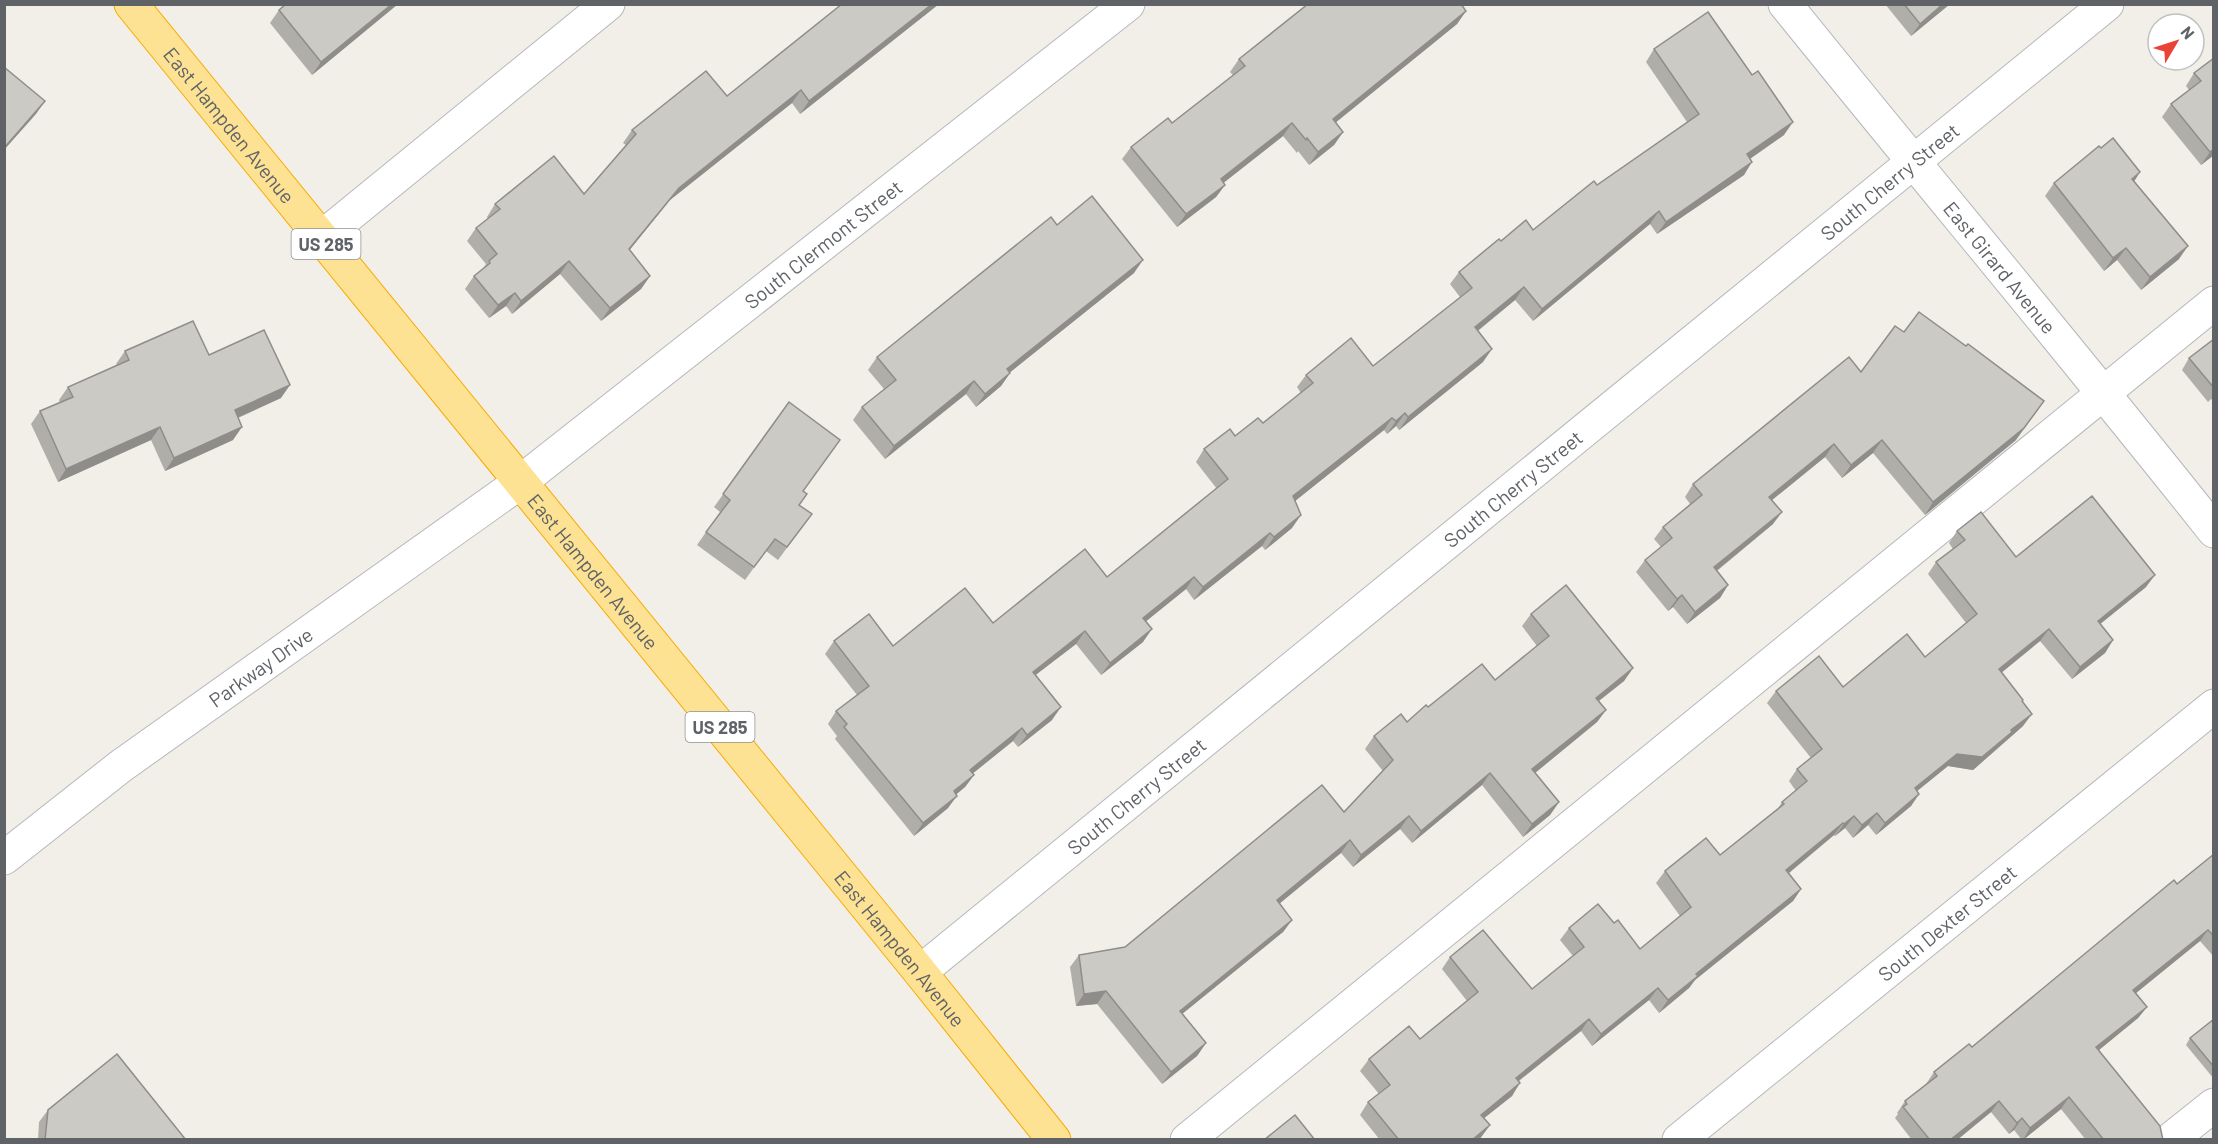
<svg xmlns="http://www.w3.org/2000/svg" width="2218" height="1144" viewBox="0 0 2218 1144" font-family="Barlow,sans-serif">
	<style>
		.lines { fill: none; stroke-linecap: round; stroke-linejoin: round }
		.minor-casing { stroke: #b5b8bc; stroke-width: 35 }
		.highway-casing { stroke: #f9ab00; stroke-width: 35 }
		.minor { stroke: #fff; stroke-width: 33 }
		.highway { stroke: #fde293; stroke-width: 33 }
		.wall { fill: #afaea9 }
		.shaded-wall { fill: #8f8d8a }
		.building { fill: #cccac5; stroke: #8f8d8a; stroke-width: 1.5 }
		.labels { text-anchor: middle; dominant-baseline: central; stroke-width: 4.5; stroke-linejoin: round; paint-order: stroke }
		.shield { fill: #fff; stroke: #8f9295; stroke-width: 1.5 }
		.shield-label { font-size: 18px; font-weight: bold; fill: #5f6368 }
		.street-label { font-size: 20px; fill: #5f6368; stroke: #fff }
	</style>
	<rect width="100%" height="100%" fill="#f1efe8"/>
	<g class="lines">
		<defs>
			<g id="minor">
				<path id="s1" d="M1785,4C1927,180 2073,353 2214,531"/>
				<path d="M321,238L608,4"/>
				<path id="s2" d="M4,858L121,766L519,483L1128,4"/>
				<path id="s3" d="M920,972L2107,4"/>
				<path d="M1187,1140L2214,303"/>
				<path id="s4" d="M1679,1140L2214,706"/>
				<path d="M2170,1140L2214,1105"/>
			</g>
			<g id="highway">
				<path id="s5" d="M131,4L920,972L1054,1140"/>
			</g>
		</defs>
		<!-- minor casing -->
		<use href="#minor" class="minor-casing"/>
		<!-- highway casing -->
		<use href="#highway" class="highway-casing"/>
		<!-- minor -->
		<use href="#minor" class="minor"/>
		<!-- highway -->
		<use href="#highway" class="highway"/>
	</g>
	<!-- wall -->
	<g class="wall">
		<path d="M286,4H398L312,75L270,23L279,10Z"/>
		<path d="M939,4L800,114L792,103L670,200L629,250L650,276L641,289L601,321L560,274L512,314L506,306L489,318L465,289L474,276L483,269L486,264L467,241L476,228L488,219L487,217L495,204L584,194L626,145L623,143L632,130L727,96Z"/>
		<path d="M1885,4H1950L1911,36Z"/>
		<path d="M1466,11L1457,24L1336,122L1343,132L1334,145L1309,165L1298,151L1297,153L1283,136L1223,183L1225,185L1216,197L1177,227L1122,159L1131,147L1172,123L1233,75L1230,72L1239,59Z"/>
		<path d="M1654,49L1784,135L1750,159L1744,175L1657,234L1650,224L1533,321L1515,300L1478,331L1483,362L1399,430L1396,426L1387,434L1384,430L1295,501L1292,528L1265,550L1262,546L1194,600L1186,589L1146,621L1143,642L1101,675L1076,644L1035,675L1052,720L1018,747L1013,741L973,773L974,775L965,787L956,794L948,808L914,836L835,739L837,736L828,724L836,711L857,695L825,654L834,641L893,646L993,623L1107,577L1217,489L1196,462L1204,449L1263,423L1301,393L1297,387L1306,375L1373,366L1460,297L1450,284L1459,272L1501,241L1533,230L1687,122L1646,62Z"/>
		<path d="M2214,58V155L2201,165L2162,117L2171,104L2189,90L2186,86L2194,73Z"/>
		<path d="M2134,182L2179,259L2141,290L2117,260L2104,271L2045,196L2054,183Z"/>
		<path d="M1057,225L1134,273L1010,372V373L1001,386L976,407L966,394L885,459L853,420L862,407L884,389L868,370L877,357Z"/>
		<path d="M2214,339V402L2211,399L2208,402L2182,370L2189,358Z"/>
		<path d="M125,351L209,355L281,398L238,418L233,440L165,471L151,440L58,482L31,424L40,411L60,403L59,400L68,387L117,365L116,364Z"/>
		<path d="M1861,372L2016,440L1925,515L1873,453L1842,478L1825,457L1772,500L1773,524L1717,571L1728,585L1720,598L1687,624L1673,607L1668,611L1636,572L1645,560L1661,547L1654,539L1663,527L1690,504L1685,497L1693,484Z"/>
		<path d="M789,402L803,491L799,505L812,514L778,560L766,551L745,580L697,545L720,512L714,507Z"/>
		<path d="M1957,531L2016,557L2146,587L2100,624L2113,640L2105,653L2072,679L2040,641L2001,673L2023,700L2022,702L2023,726L1973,770L1948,766L1917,791L1919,794L1911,806L1876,835L1868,825L1853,838L1845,828L1835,836L1834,835L1789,873L1801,889L1793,901L1695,980L1689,988L1659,1013L1649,1000L1592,1046L1581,1031L1519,1081L1512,1096L1484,1118L1490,1125L1479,1140H1380L1360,1115L1368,1102L1379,1094L1360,1071L1369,1059L1420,1039L1467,1001L1442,969L1450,957L1532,989L1573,956L1560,940L1569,928L1614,923L1640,949L1680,916L1656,883L1665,871L1720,855L1777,810L1782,802L1796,791L1789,781L1797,769L1811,758L1767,703L1776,691L1843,687L1925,657L1966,623L1928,574L1936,562L1953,549L1949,543Z"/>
		<path d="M1531,614L1633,668L1624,681L1599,701L1606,710L1597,722L1535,773L1559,802L1550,815L1523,837L1482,785L1412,843L1400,829L1353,867L1341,853L1279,904L1292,920L1283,932L1182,1014L1206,1043L1197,1056L1162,1084L1097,1004L1076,1006L1070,967L1079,955L1125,947L1344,812L1383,771L1365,749L1374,736L1407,722L1428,707L1495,680L1537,646L1522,626Z"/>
		<path d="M2214,854V957L2200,941L2136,993L2147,1007L2138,1018L2099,1050L2163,1140H2086L2061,1109L2023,1140H2022L2014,1130L2009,1134L1991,1112L1957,1140H1912L1895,1118L1898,1114L1897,1113L1905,1101L1926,1084L1934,1072L1972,1047Z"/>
		<path d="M2214,1019V1079L2186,1045L2190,1038Z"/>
		<path d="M48,1110L186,1140H38L39,1122Z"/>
	</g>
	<!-- shaded-wall -->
	<g class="shaded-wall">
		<path d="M392,4H398L312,75L321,62Z"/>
		<path d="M932,4H939L800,114L809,101Z"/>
		<path d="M1943,4H1950L1911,36L1920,24Z"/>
		<path d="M1466,11L1457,24L1324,132L1333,119Z"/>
		<path d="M801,90L792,103L670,200L620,262L629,249L679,188Z"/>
		<path d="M45,101L36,114L4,150V148Z"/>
		<path d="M1793,122L1784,135L1738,167L1747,154Z"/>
		<path d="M1292,123L1283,136L1212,192L1221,179Z"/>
		<path d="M1343,132L1334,145L1309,165L1318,152Z"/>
		<path d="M2214,149V155L2201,165L2210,152Z"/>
		<path d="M1752,162L1744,175L1657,234L1666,222Z"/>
		<path d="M2140,172L2132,185V179Z"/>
		<path d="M1225,185L1216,197L1177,227L1186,214Z"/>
		<path d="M1659,211L1650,224L1533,321L1542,309Z"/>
		<path d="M2188,246L2179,259L2141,290L2150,277Z"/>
		<path d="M2126,248L2117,260L2104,271L2113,258Z"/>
		<path d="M1143,260L1134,273L998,382L1007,369Z"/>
		<path d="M569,261L560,274L512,314L521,301Z"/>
		<path d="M650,276L641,289L601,321L610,308Z"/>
		<path d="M1524,287L1515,300L1466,340L1475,327Z"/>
		<path d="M515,293L506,306L489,318L498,305Z"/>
		<path d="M1492,349L1483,362L1399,430L1408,417Z"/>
		<path d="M1010,373L1001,386L976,407L985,394Z"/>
		<path d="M974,381L966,394L885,459L894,446Z"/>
		<path d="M290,385L281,398L226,423L235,410Z"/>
		<path d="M2044,401L2016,440L1925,515L1933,502Z"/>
		<path d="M1405,413L1396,426L1387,434L1396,421Z"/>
		<path d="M1392,418L1384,430L1285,509L1293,496Z"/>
		<path d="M160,427L151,440L58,482L66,469Z"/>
		<path d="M242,427L233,440L165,471L174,458Z"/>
		<path d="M1882,440L1873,453L1842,478L1851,465Z"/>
		<path d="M1834,444L1825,457L1761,509L1769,497Z"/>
		<path d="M1782,512L1773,524L1705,580L1714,567Z"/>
		<path d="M1301,515L1292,528L1265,550L1274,537Z"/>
		<path d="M1270,533L1262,546L1194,600L1203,587Z"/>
		<path d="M2155,575L2146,587L2089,633L2098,621Z"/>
		<path d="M1194,577L1186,589L1134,631L1143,618Z"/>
		<path d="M1728,585L1720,598L1687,624L1695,612Z"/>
		<path d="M1682,595L1673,607L1668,611L1677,599Z"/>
		<path d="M1152,629L1143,642L1101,675L1110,663Z"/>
		<path d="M2049,629L2040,641L1990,682L1999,669Z"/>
		<path d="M1085,631L1076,644L1024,684L1033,672Z"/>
		<path d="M2113,640L2105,653L2072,679L2080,667Z"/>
		<path d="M1633,668L1624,681L1587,710L1596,698Z"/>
		<path d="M1061,707L1052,720L1018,747L1027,735Z"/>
		<path d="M1606,710L1597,722L1524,782L1532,769Z"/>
		<path d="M2032,714L2023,726L1973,770L1948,766L1906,800L1915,788L1957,754L2011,730Z"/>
		<path d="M1022,728L1013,741L961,783L970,770Z"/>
		<path d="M1490,773L1482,785L1412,843L1421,831Z"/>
		<path d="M974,775L965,787L945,804L954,791Z"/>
		<path d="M1919,794L1911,806L1876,835L1885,823Z"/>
		<path d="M957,796L948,808L914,836L923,823Z"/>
		<path d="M1559,802L1550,815L1523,837L1532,824Z"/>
		<path d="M1877,813L1868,825L1853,838L1862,825Z"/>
		<path d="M1409,816L1400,829L1353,867L1361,855Z"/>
		<path d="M1854,816L1845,828L1835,836L1844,824Z"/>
		<path d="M1843,823L1834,835L1778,882L1786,870Z"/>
		<path d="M1350,840L1341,853L1268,913L1277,900Z"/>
		<path d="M1801,889L1793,901L1695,980L1689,988L1659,1013L1668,1000L1696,974Z"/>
		<path d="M1292,920L1283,932L1171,1023L1180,1011Z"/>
		<path d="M2208,930L2200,941L2125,1002L2133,990Z"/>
		<path d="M1658,988L1649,1000L1592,1046L1601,1034Z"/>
		<path d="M1106,991L1097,1004L1076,1006L1084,994Z"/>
		<path d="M2147,1007L2138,1018L2088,1059L2096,1047Z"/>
		<path d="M1589,1019L1581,1031L1507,1090L1516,1078Z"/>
		<path d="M1206,1043L1197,1056L1162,1084L1171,1072Z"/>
		<path d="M1520,1083L1512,1096L1473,1127L1481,1115Z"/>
		<path d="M2069,1097L2061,1109L2023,1140L2030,1128Z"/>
		<path d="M1999,1101L1991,1112L1957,1140H1950Z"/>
		<path d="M2022,1118L2014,1130L2009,1134L2017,1123Z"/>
		<path d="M1490,1125L1479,1140H1472Z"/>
	</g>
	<!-- building -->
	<g class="building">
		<path d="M286,4H392L321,62L279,10Z"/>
		<path d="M842,4H932L809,101L801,90L679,188L629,249L650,276L610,308L569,261L521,301L515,293L498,305L474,276L490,263L489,261L497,254L476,228L500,209L495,204L554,156L584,194L636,134L632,130L706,71L727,96Z"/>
		<path d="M1308,4H1461L1466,11L1333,119L1343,132L1318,152L1307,138L1306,140L1292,123L1221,179L1225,185L1186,214L1131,147L1168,118L1172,123L1245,66L1239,59Z"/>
		<path d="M1904,4H1943L1920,24Z"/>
		<path d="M1708,12L1752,75L1758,71L1793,122L1747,154L1752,162L1666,222L1659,211L1542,309L1524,287L1475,327L1492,349L1408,417L1405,413L1396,421L1392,418L1293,496L1301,515L1274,537L1270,533L1203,587L1194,577L1143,618L1152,629L1110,663L1085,631L1033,672L1061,707L1027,735L1022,728L970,770L974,775L954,791L957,796L923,823L844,727L847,724L836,711L869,686L834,641L869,614L893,646L965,588L993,623L1085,549L1107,577L1228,479L1204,449L1230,429L1235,436L1258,418L1263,423L1313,383L1306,375L1351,338L1373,366L1472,288L1459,272L1499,239L1501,241L1526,220L1533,230L1594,181L1597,185L1699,114L1654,49Z"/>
		<path d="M2214,58V149L2210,152L2171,104L2201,81L2194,73Z"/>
		<path d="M4,67L45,101L4,148Z"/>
		<path d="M2113,138L2140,172L2132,179L2188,246L2150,277L2126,248L2113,258L2054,183L2099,146L2101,148Z"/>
		<path d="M1092,196L1143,260L1007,369L1010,373L985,394L974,381L894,446L862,407L896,380L877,357L1051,217L1057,225Z"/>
		<path d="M1919,312L1966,346L1968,344L2044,401L2024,428L1933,502L1882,440L1851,465L1834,444L1769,497L1782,512L1714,567L1728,585L1695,612L1682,595L1677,599L1645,560L1672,538L1663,527L1702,495L1693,484L1849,357L1861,372L1895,326L1904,332Z"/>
		<path d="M193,321L209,355L264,330L290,385L235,410L242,427L174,458L160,427L66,469L40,411L73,397L68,387L129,360L125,351Z"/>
		<path d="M2214,339V388L2189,358Z"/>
		<path d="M789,402L840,440L803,491L807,494L799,505L812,514L787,547L775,539L754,567L706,532L730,500L723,494Z"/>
		<path d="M2092,496L2155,575L2098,621L2113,640L2080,667L2049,629L1999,669L2023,700L2022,701L2032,714L2011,730L2012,732L1982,757L1957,754L1915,788L1919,794L1885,823L1877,813L1862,825L1854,816L1844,824L1843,823L1786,870L1801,889L1696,974L1698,976L1668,1000L1658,988L1601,1034L1589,1019L1516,1078L1520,1083L1481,1115L1490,1125L1472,1140H1399L1368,1102L1390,1085L1369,1059L1409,1026L1420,1039L1478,992L1450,957L1483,930L1532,989L1584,947L1569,928L1598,904L1614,923L1618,920L1640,949L1691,907L1665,871L1706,838L1720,855L1784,804L1782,802L1807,781L1797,769L1822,749L1776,691L1819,656L1843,687L1907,634L1925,657L1977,614L1936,562L1965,540L1957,531L1981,512L2016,557Z"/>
		<path d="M1566,585L1633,668L1596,698L1606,710L1532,769L1559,802L1532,824L1490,773L1421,831L1409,816L1361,855L1350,840L1277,900L1292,920L1180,1011L1206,1043L1171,1072L1106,991L1084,994L1079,955L1125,947L1322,785L1344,812L1393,760L1374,736L1401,714L1407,722L1426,705L1428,707L1482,664L1495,680L1549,636L1531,614Z"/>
		<path d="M2214,854V936L2208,930L2133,990L2147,1007L2096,1047L2160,1126L2163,1140H2104L2069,1097L2030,1128L2022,1118L2017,1123L1999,1101L1950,1140H1930L1903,1107L1907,1104L1905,1101L1937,1076L1934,1072L1969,1044L1972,1047L2174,880L2177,884Z"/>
		<path d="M2214,1019V1067L2190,1038Z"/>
		<path d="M117,1054L186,1140H45L48,1110Z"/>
		<path d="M1295,1115L1315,1140H1264Z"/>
	</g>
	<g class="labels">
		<!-- shield labels -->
		<g class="shield">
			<rect x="291.5" y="229" width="69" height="30" rx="4.5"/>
			<rect x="685.5" y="712" width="69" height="30" rx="4.5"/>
		</g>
		<g class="shield-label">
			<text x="326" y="244">US 285</text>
			<text x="720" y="727">US 285</text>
		</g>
		<!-- street labels -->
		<g class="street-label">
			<text stroke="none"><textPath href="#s5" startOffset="156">East Hampden Avenue</textPath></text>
			<text stroke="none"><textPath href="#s3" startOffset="1251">South Cherry Street</textPath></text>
			<text stroke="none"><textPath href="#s2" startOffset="1024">South Clermont Street</textPath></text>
			<text stroke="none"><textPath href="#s1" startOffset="340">East Girard Avenue</textPath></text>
			<text stroke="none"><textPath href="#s3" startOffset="765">South Cherry Street</textPath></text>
			<text stroke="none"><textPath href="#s5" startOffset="732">East Hampden Avenue</textPath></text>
			<text stroke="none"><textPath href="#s2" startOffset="320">Parkway Drive</textPath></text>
			<text stroke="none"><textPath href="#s3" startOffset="279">South Cherry Street</textPath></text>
			<text stroke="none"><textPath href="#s4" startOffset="345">South Dexter Street</textPath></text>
			<text stroke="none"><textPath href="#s5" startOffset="1218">East Hampden Avenue</textPath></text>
		</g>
	</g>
	<!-- border -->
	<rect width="2218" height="1144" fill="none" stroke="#5f6368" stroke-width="12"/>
	<!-- north arrow -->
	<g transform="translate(2176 42) rotate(51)"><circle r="28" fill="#ffffff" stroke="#bfc1c3" stroke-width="1.5"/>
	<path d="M0-4.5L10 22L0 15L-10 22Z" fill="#ea4335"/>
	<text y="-9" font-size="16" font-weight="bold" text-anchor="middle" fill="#5f6368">N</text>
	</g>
</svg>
